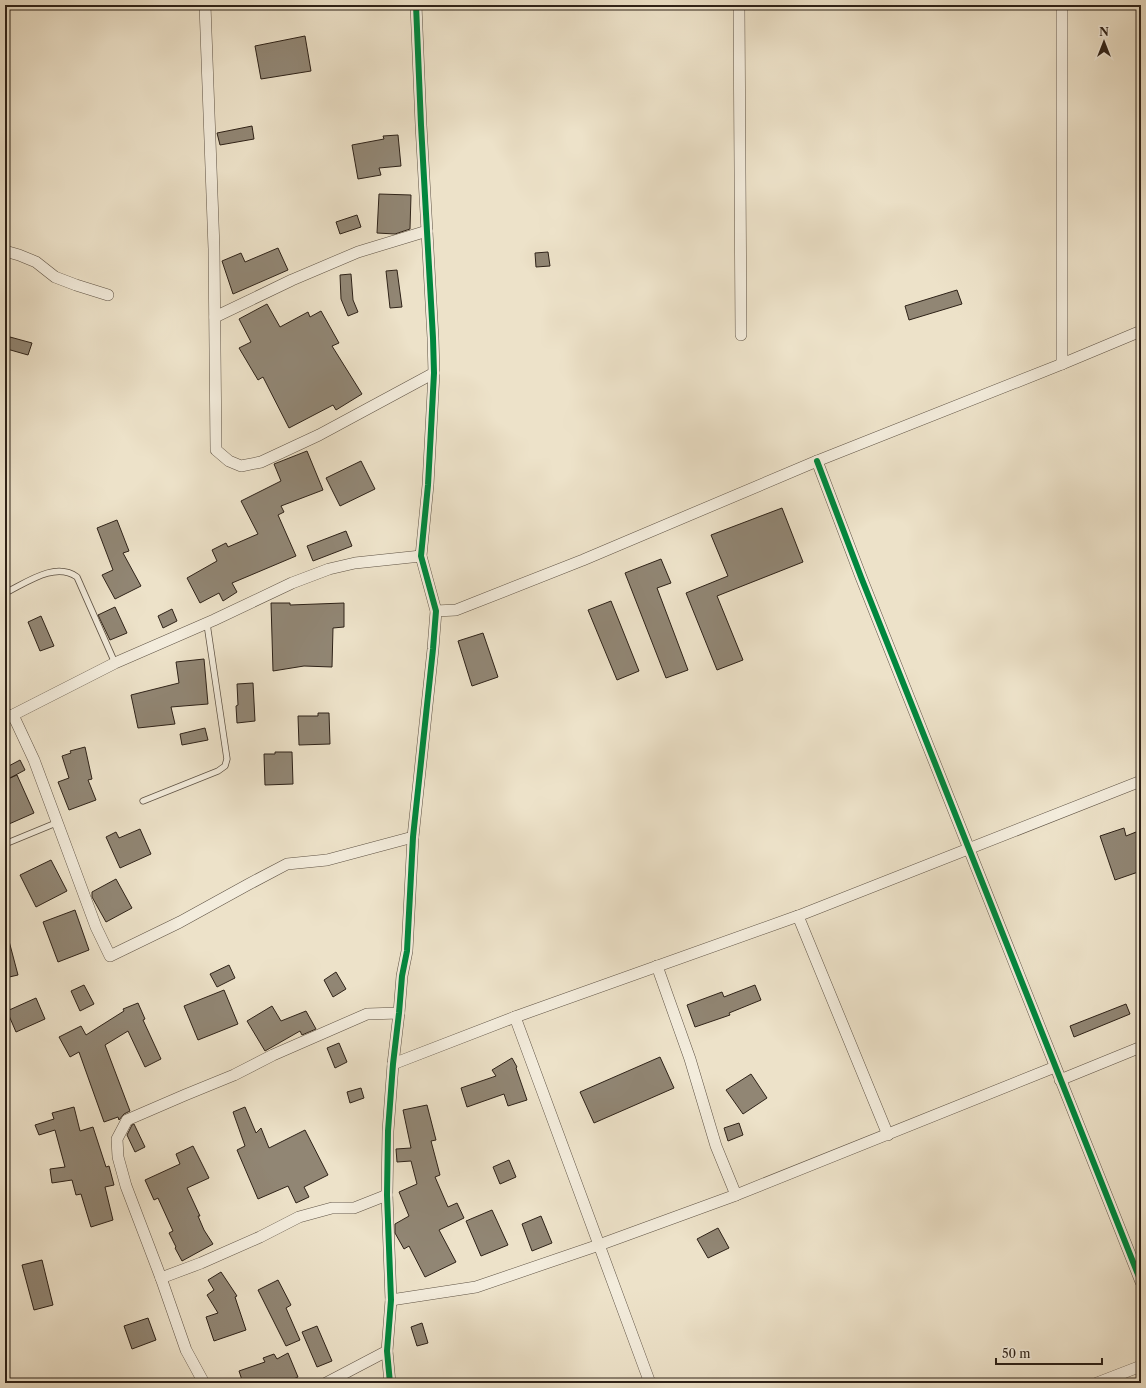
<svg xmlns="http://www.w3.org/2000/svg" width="1146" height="1388" viewBox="0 0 1146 1388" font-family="'Libre Caslon Text',serif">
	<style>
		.building { fill: #918674; stroke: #2e2218 }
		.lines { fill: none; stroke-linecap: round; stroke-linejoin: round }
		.lane-casing { stroke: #5e5244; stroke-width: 7 }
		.street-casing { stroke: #5e5244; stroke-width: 12 }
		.lane { stroke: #f3ecdc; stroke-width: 5.5 }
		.street { stroke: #f3ecdc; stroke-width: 11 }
		.cycleway-casing { stroke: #f3ecdc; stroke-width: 8 }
		.cycleway { stroke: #00873e; stroke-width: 6 }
	</style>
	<rect width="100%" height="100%" fill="#ede2c9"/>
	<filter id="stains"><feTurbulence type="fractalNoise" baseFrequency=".005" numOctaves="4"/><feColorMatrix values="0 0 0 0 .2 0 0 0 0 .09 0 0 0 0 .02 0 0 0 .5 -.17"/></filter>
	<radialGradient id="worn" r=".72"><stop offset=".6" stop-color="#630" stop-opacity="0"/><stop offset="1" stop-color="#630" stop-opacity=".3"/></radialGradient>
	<!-- building -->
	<g class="building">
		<path d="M305,36L311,71L261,79L255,46Z"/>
		<path d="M252,126L254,139L220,145L217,133Z"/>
		<path d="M398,135L401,166L379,168L381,175L358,179L352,145L384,139L383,136Z"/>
		<path d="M379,194L411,195L410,229L395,234L377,233Z"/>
		<path d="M357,215L361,227L340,234L336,222Z"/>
		<path d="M278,248L288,270L233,294L222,261L241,253L245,262Z"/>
		<path d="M548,252L550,266L536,267L535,253Z"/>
		<path d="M397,270L402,307L390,308L386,271Z"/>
		<path d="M351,274L353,300L358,312L348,316L341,299L340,275Z"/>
		<path d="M957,290L962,304L909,320L905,306Z"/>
		<path d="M267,304L280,327L308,312L310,317L321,311L339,343L332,346L362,394L336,410L333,405L289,428L263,377L258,380L239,348L251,342L239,319Z"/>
		<path d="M10,337L32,343L28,355L7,349Z"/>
		<path d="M307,451L323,490L281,506L284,512L278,515L296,556L232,583L237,592L223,601L219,593L200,603L187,578L217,561L212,550L226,543L228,547L258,534L241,501L281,481L274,464Z"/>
		<path d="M361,461L375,489L340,506L326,478Z"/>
		<path d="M782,508L803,562L717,596L743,660L717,670L686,593L728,576L711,535Z"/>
		<path d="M117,520L129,551L123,553L141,586L115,599L102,575L113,570L97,528Z"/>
		<path d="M346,531L352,546L313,561L307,546Z"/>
		<path d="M661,559L671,583L657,588L688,670L666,678L625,573Z"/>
		<path d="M611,601L639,671L617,680L588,610Z"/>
		<path d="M271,603H290V605L344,603V627L333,628L332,667L304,666L273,671Z"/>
		<path d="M115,607L127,633L110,640L98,615Z"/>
		<path d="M172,609L177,621L163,628L158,616Z"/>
		<path d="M41,616L54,646L40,651L28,622Z"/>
		<path d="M483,633L498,677L472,686L458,641Z"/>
		<path d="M204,659L208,704L171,707L175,724L138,728L131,695L179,683L176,662Z"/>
		<path d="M253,683L255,721L237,723L236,706L238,705L237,684Z"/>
		<path d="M318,713H329L330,744L299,745L298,716H318Z"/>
		<path d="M205,728L208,740L182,745L180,734Z"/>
		<path d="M85,747L92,779L88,780L96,800L69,810L58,782L69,778L62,756L71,753L70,751Z"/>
		<path d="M275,752H292L293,784L265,785L264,754H275Z"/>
		<path d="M20,760L25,770L10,778L17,775L34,813L9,824L5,814V780L10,778L5,768Z"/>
		<path d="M1124,828L1126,836L1141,830V871L1115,880L1100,836Z"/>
		<path d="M140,829L151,854L120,868L106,837L116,832L119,838Z"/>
		<path d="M51,860L67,891L36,907L20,875Z"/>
		<path d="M116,879L132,908L106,922L92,897V892Z"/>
		<path d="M75,910L89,950L58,962L43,922Z"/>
		<path d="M5,941H9L18,975L5,978Z"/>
		<path d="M229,965L235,978L217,987L210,974Z"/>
		<path d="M336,972L346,989L333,997L324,980Z"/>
		<path d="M84,985L94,1004L80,1011L71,991Z"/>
		<path d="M755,985L761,1000L729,1013L730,1015L695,1027L687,1005L722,992L724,997Z"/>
		<path d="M224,990L238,1024L198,1040L184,1006Z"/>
		<path d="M36,998L45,1019L16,1032L7,1011Z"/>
		<path d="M138,1003L145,1019L143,1020L161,1059L145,1067L128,1031L105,1045L130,1111L124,1114L119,1120L118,1117L104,1122L79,1052L70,1057L59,1037L81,1026L86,1035L124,1011L123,1009Z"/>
		<path d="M1126,1004L1130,1014L1074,1037L1070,1026Z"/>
		<path d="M272,1006L281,1021L306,1011L316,1029L302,1035L300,1031L265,1051L247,1021Z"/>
		<path d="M339,1043L347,1062L335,1068L327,1048Z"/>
		<path d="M660,1057L674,1088L594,1123L580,1092Z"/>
		<path d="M512,1058L517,1067L516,1068L527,1100L508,1106L504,1094L467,1107L461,1088L496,1076L492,1070Z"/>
		<path d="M751,1074L767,1098L743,1114L726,1090Z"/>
		<path d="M361,1088L364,1098L350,1103L347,1092Z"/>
		<path d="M427,1105L436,1140L431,1141L440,1175L435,1177L448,1207L457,1203L464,1218L439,1230L456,1262L425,1277L409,1246L404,1249L395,1233V1224L409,1216L399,1192L417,1184L411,1161L397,1162L396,1149L411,1148L403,1110Z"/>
		<path d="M74,1107L80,1131L93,1127L106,1167L109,1166L114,1185L105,1187L113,1220L91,1227L81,1194L76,1195L72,1180L52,1183L50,1169L65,1167L55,1130L39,1135L35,1125L54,1119L52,1113Z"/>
		<path d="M245,1107L256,1133L261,1128L269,1148L305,1130L328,1175L304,1187L309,1197L296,1203L288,1186L258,1199L237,1150L245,1146L233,1112Z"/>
		<path d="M739,1123L743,1135L728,1141L724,1128Z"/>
		<path d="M134,1124L145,1147L135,1152L127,1135L132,1125Z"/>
		<path d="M193,1146L209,1178L187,1188L200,1216H198L204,1230L213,1244L182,1261L175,1248L176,1247L169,1233L173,1231L158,1198L154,1200L145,1180L180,1164L176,1154Z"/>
		<path d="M509,1160L516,1177L500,1184L493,1167Z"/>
		<path d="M492,1210L508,1245L481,1256L466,1221Z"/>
		<path d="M541,1216L552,1243L532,1251L522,1224Z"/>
		<path d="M718,1228L729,1248L708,1258L697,1239Z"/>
		<path d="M42,1260L53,1305L34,1310L22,1265Z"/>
		<path d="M221,1272L237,1296L235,1297L246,1330L214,1341L206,1317L218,1313L207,1295L214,1290L208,1280Z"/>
		<path d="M278,1280L291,1305L286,1308L300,1340L286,1346L258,1290Z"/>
		<path d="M148,1318L156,1340L132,1349L124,1326Z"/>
		<path d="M422,1323L428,1343L417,1346L411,1327Z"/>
		<path d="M317,1326L332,1361L317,1367L302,1332Z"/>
		<path d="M288,1353L298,1377L285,1383H243L239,1371L265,1362L263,1358L274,1354L277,1359Z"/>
	</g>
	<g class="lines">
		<defs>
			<g id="lane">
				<path d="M5,593C26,583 55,561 77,577L115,663"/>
				<path d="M143,801L218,771L225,766L227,759L207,624"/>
				<path d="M5,844L56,823"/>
			</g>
			<g id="street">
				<path d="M205,5L214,249L216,450L229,461L241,466L261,462L319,435L434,373"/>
				<path d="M739,5L741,335"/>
				<path d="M5,251L19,255L36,262L55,277L76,285L108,295"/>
				<path d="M215,317L292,280L358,252L427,231"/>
				<path d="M1062,364V5"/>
				<path d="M817,461L861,577L1141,1282"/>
				<path d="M436,611L456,610L583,560L817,461L1062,364L1141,331"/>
				<path d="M13,715L34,760L96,927L110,956L180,922L249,884L287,864L327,860L413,837"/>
				<path d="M5,719L115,663L214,620L292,583L329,569L355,563L421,556"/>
				<path d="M798,916L888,1135"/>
				<path d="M657,966L690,1059L716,1146L736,1195"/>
				<path d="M515,1017L650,1383"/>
				<path d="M393,1064L515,1017L798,916L1141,781"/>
				<path d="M1060,1080L1141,1047"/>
				<path d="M161,1278L201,1263L260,1237L299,1217L332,1208H354L387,1195"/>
				<path d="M391,1300L476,1287L599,1245L736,1195L1055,1067"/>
				<path d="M204,1383L186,1350L161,1278L126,1186L118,1157L117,1139L127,1120L185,1095L234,1075L273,1055L367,1014L399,1013"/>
				<path d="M326,1383L387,1351"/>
				<path d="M390,1383L387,1351L391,1300L387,1195L388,1131L393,1064L399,1013L402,976L407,951L413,837L433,649L436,611L421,556L428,485L434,373L433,338L421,125L416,5"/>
				<path d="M1097,1383L1141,1366"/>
			</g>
		</defs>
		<!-- lane casing -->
		<use href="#lane" class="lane-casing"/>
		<!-- street casing -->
		<use href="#street" class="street-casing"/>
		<!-- lane -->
		<use href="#lane" class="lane"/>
		<!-- street -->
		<use href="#street" class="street"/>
		<defs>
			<g id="cycleway">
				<path d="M817,461L861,577L1141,1282"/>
				<path d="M390,1383L387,1351L391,1300L387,1195L388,1131L393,1064L399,1013L402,976L407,951L413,837L433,649L436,611L421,556L428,485L434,373L433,338L421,125L416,5"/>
			</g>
		</defs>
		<!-- cycleway casing -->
		<use href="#cycleway" class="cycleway-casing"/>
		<!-- cycleway -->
		<use href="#cycleway" class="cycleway"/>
	</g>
	<!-- margin -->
	<rect width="1146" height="1388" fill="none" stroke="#ede2c9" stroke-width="20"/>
	<rect x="6" y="6" width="1134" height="1376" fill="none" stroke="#2e2218" stroke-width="2"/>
	<rect x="10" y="10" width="1126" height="1368" fill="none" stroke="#2e2218"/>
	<!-- north arrow -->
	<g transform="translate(1104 42)" stroke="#f3ecdc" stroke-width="3" paint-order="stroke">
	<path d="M0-3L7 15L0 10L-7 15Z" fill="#2e2218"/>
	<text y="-6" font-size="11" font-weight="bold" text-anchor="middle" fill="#2e2218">N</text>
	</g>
	<!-- scale -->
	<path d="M996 1358v6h106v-6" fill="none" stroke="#2e2218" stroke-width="2"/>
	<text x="1002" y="1358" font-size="12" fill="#2e2218" stroke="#f3ecdc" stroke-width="3" paint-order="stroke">50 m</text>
	<rect width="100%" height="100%" filter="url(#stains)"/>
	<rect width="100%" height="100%" fill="url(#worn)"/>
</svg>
